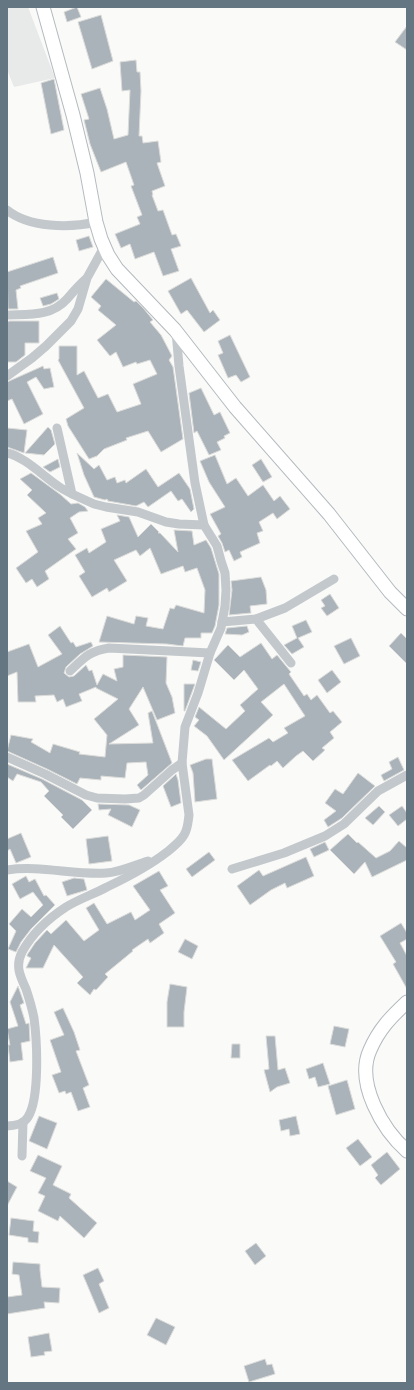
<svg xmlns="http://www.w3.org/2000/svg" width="414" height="1390" viewBox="0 0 414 1390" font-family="'Archivo Narrow',sans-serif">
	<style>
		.built { fill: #e8e9e9 }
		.building { fill: #aab3b9; stroke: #dcdcda }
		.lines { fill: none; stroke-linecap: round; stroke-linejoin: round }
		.secondary-casing { stroke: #b3babf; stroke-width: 15 }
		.street { stroke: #c3c8cc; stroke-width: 9 }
		.secondary { stroke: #fff; stroke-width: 13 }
	</style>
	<rect width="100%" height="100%" fill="#fafaf8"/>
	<!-- built -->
	<path class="built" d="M7,7H28L55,78L14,87L8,72L7,73Z"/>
	<!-- building -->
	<g class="building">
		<path d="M77,7L81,17L67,22L64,12Z"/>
		<path d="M101,15L113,61L92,69L78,22Z"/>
		<path d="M407,26V50L395,42Z"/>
		<path d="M136,60L137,72H140L141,91L139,136H142L143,143L158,141L161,162L157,163L165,186L152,191L153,195H152L158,211L163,210L172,235L176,234L181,246L171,249L179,271L163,276L154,252L135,259L130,244L121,248L115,234L140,224L137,217L142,215L131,186L134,185L126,162L101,172L90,144L84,120L89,119L81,94L100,88L107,109L114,139L128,135L130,90L122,91L120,62Z"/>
		<path d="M54,79L64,130L51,134L41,83Z"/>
		<path d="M89,236L93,247L79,251L76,240Z"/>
		<path d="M53,257L58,273L20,286L21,288L16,290L18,309H8L7,272Z"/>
		<path d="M191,278L210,313L213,310L220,320L204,332L187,310L181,314L168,291Z"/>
		<path d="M106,279L134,302L136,301L144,309L153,320L150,322L161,335L172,356L169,360L173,367L183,439L161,452L148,431L126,438L127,440L104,449L97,456L89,459L68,426L66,419L84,408L58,360L59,359V346H77V375L84,371L98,398L108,394L117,412L141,404L133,384L157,374L150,360L137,364L136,362L123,367L116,352L110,356L97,340L116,325L98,310L101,306L91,297Z"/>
		<path d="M57,293L59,299L51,304L43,306L40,298Z"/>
		<path d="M9,321H39V343H25V355L16,362H7V322Z"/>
		<path d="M230,335L250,377L241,382L236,375L228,378L218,355L223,353L218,341Z"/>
		<path d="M43,366L44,369L50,368L54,387L44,389L36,377L27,382L43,414L24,424L12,399L7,401V382Z"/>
		<path d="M201,388L214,415L220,412L230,433L224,436L225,438L217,442L221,450L209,455L197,431L194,433L189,393Z"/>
		<path d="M48,427L51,430L55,444L44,455L25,453Z"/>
		<path d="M7,428L27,430L24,453L7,447Z"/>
		<path d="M77,453L94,469L99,465L107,480L115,477L117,483L125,480L126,483L146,469L158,487L179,473L190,489L194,509L191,512L182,499L178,501L171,491L148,507L144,502L136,506L108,501L107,499L105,500L94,497L84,475Z"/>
		<path d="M215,455L227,484L236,478L248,496L263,485L274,501L280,496L290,509L277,519L273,513L259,522L263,531L257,533L260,543L240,552L242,557L234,561L229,550L225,552L222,543L218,536L221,534L210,514L225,507L209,482L200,461Z"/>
		<path d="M58,459L60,467L50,472L43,467Z"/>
		<path d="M261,459L272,477L263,482L252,465Z"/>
		<path d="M31,473L61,495L71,504L78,503L85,507L88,511L79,512L70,518L78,533L68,539L76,549L45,571L49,579L37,587L32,579L26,583L16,568L38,552L26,531L42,524L38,518L46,513L27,495L32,490L20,479Z"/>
		<path d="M117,515L129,517L138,537L151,524L159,532L158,533H160L178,552L174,530L192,531L194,545L206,540L211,548L219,574V605L215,626L212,633H201V638H185L183,646L167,644L99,642L107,616L134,624L136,616L148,618L146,626L163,629L170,608L174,609L176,605L204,613L205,590L197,568L185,572L183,566L161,574L150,548L140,556L136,550L114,560L127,581L109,592L107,588L92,597L79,576L85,572L75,555L87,548L89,553L106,542L101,529L120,521Z"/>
		<path d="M261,577L266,590L267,604L250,606L251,613L229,615L232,590L231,581Z"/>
		<path d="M330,594L339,608L327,616L321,608L325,606L321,600Z"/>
		<path d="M306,620L312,632L298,638L304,647L292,654L284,645L297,638L292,626Z"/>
		<path d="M60,626L71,643L73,642L76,647L91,642L93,646L80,654L66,667L64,673L69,677L74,676L86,665L89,671L92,670L97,685L103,674L117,681L114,669L123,667V655L167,657L166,683L172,697L175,713L157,720L143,687L129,709L139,725L109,744L153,743L148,713L152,711L172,763L141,790L137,785L148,775L146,762L127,763L125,778L101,776V780L80,778L77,784L47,769L7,751L11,735L33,739L31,742L50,753L53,744L80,752L79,754L105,757L107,735L94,719L118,699L96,688V687L79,694L82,701L66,707L63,699L57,702L54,695L35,696L36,702H18L17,672L7,676V652L29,644L38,667L62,654L48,635Z"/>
		<path d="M247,626L249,632L242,635L225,634L227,628Z"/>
		<path d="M401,633L407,639V664L389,646Z"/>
		<path d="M351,638L360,656L344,664L334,646Z"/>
		<path d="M261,643L272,659L277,655L291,672L289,674L304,696L307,694L311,700L317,695L330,713L333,711L342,722L330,732L334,738L322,748L325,750L313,761L303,751L296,756L283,768L277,761L271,766L270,765L248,781L232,760L269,738L273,742L288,733L284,728L305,716L284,684L261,702L273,715L224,760L207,736L194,726L199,720L195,717L199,707L226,729L245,711L240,705L258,689L244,670L234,680L214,660L228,645L240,657Z"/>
		<path d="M193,660L201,662L198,671L191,670Z"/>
		<path d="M332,670L341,682L327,693L318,680Z"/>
		<path d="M184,684H195L185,711H184Z"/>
		<path d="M398,757L404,770L384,781L381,775L392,769L389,762Z"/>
		<path d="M206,759H212L217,799L195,802L193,773L190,765Z"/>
		<path d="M7,764L42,779L82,800L92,810L73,829L61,817L63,815L44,796L49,791L41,782L17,774L13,781L7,777Z"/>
		<path d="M358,773L375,786L342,818L328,827L324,820L336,811L325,803L335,789L343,794Z"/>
		<path d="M176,774L178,780L181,803L171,807L163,786Z"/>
		<path d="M98,804L129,805L140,810L132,827L108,815L111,809L99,810Z"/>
		<path d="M379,806L385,812L373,825L365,818Z"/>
		<path d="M402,806L407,813V819L398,826L389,815Z"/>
		<path d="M21,833L31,857L16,863L10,849L7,851V839Z"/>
		<path d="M348,834L357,843L358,842L376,858L390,851L399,841L407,848V860L372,877L365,862L354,874L330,850Z"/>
		<path d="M108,836L112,861L89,864L86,839Z"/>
		<path d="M325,842L329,850L314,857L310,849Z"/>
		<path d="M209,852L215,860L192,877L186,869Z"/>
		<path d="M306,857L314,876L287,888L285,883L271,890L250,905L237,886L259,870L263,876Z"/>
		<path d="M159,871L168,886L160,890L175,913L159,924L164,933L150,943L148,939L132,950L133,951L105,974L108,977L96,990L94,989L90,995L77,983L83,977L54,945L43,968H26L31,958L27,956V955L35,943L47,930L51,934L66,920L84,941L99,930L86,908L94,903L107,924L131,912L135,920L150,910L133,886Z"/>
		<path d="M26,876L29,882L35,879L44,896L46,895L55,905L31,929L21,942L16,952L8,949L16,931L9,924L22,909L31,917L43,905L33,892L20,899L12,884Z"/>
		<path d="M74,878L84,879L87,890L67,896L62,882Z"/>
		<path d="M401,923L407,933V939L400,943L407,956V989L393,964L396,962L380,936Z"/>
		<path d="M185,939L198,946L192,959L178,952Z"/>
		<path d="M170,984L187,987L184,1012V1027H167V1002Z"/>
		<path d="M18,986L24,1003L20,1005L26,1024L29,1023L30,1041L21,1043L23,1060L10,1062L8,1045H10L7,1029L18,1026L10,1002Z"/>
		<path d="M63,1008L74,1032L80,1050L76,1051L89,1085L83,1088L90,1107L78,1111L71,1092L66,1094L65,1091L59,1093L52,1075L61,1072L50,1040L64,1035L54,1012Z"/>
		<path d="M334,1026L349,1029L345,1047L330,1044Z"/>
		<path d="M266,1036H275L278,1070L285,1068L290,1083L277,1087L270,1092L264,1070L269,1069Z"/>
		<path d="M232,1044H240V1058H231Z"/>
		<path d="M323,1063L330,1084L318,1087L315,1077L309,1079L306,1069Z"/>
		<path d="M347,1080L355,1109L336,1115L328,1086Z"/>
		<path d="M39,1116L57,1123L47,1149L29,1141Z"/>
		<path d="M296,1116L300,1134L290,1136L289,1129L281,1131L279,1120Z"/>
		<path d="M358,1139L372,1157L360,1166L346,1148Z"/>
		<path d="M387,1152L400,1169L381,1185L375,1178L378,1175L371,1165Z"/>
		<path d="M38,1155L62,1166L53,1185L71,1194L69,1198L97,1223L84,1238L60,1216L58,1221L38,1211L45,1196L38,1193L46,1178L30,1171Z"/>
		<path d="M7,1181L17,1187L7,1206Z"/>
		<path d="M11,1218L34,1221L33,1231L39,1232L38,1243L28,1242V1238L9,1235Z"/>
		<path d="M256,1243L266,1256L255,1265L245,1251Z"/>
		<path d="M13,1262L40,1264V1270L42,1287L60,1288L59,1303L44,1302L45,1308L7,1314V1297L22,1295L19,1275L12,1274Z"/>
		<path d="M98,1268L104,1281L99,1284L109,1308L99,1313L83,1275Z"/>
		<path d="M156,1318L175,1327L166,1345L147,1335Z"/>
		<path d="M49,1333L52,1351L44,1352L45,1355L31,1357L28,1337Z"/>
		<path d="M265,1359L267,1365L272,1364L275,1374L249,1382L244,1366Z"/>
	</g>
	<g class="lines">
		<defs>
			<g id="secondary">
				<path d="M43,7L73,115L87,173L96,222L101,239L108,255L117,269L175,330L235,407L329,514L390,592L407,609"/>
				<path d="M407,1002C391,1017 379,1029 370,1050C355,1083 383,1130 407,1151"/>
			</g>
		</defs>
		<!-- secondary casing -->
		<use href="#secondary" class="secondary-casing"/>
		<!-- street -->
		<g class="street">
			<path d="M7,210C29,228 70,228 96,222"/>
			<path d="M7,315C28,314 51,317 67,299C73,292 79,285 86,279"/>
			<path d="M7,376L32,358L46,346L71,321L78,309L87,278L104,247"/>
			<path d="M57,428L72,494L94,504L106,507L138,512L166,522L179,524L204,525"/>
			<path d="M7,453C25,457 43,476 58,486C62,489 67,491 72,494"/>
			<path d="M256,619L291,663"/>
			<path d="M222,622L256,619L285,608L334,579"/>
			<path d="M70,671C84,658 89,651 109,648L210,653"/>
			<path d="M7,757L45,774L86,795L97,798L125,799L139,798L144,795L172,770L182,763"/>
			<path d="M232,869L284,853L325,836L344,824L378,791L407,775"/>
			<path d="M7,870C40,865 73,875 106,873C121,872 134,865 148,861"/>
			<path d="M7,1126C14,1126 24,1124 28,1117C40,1098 37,1040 34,1018C32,1008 29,998 26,989C20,976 15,966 22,952C32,934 49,918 66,907C79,899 94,894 107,887C128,877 149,866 167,852C173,847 180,842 184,835C188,829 188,822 189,815L182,763L185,727L198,693L210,653L221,628L225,606L226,590L225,573L221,561L217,546L204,525L195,483L179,366L176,331"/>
			<path d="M22,1156L23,1122"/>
		</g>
		<!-- secondary -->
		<use href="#secondary" class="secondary"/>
	</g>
	<!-- border -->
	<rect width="414" height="1390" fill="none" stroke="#657683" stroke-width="16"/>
</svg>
